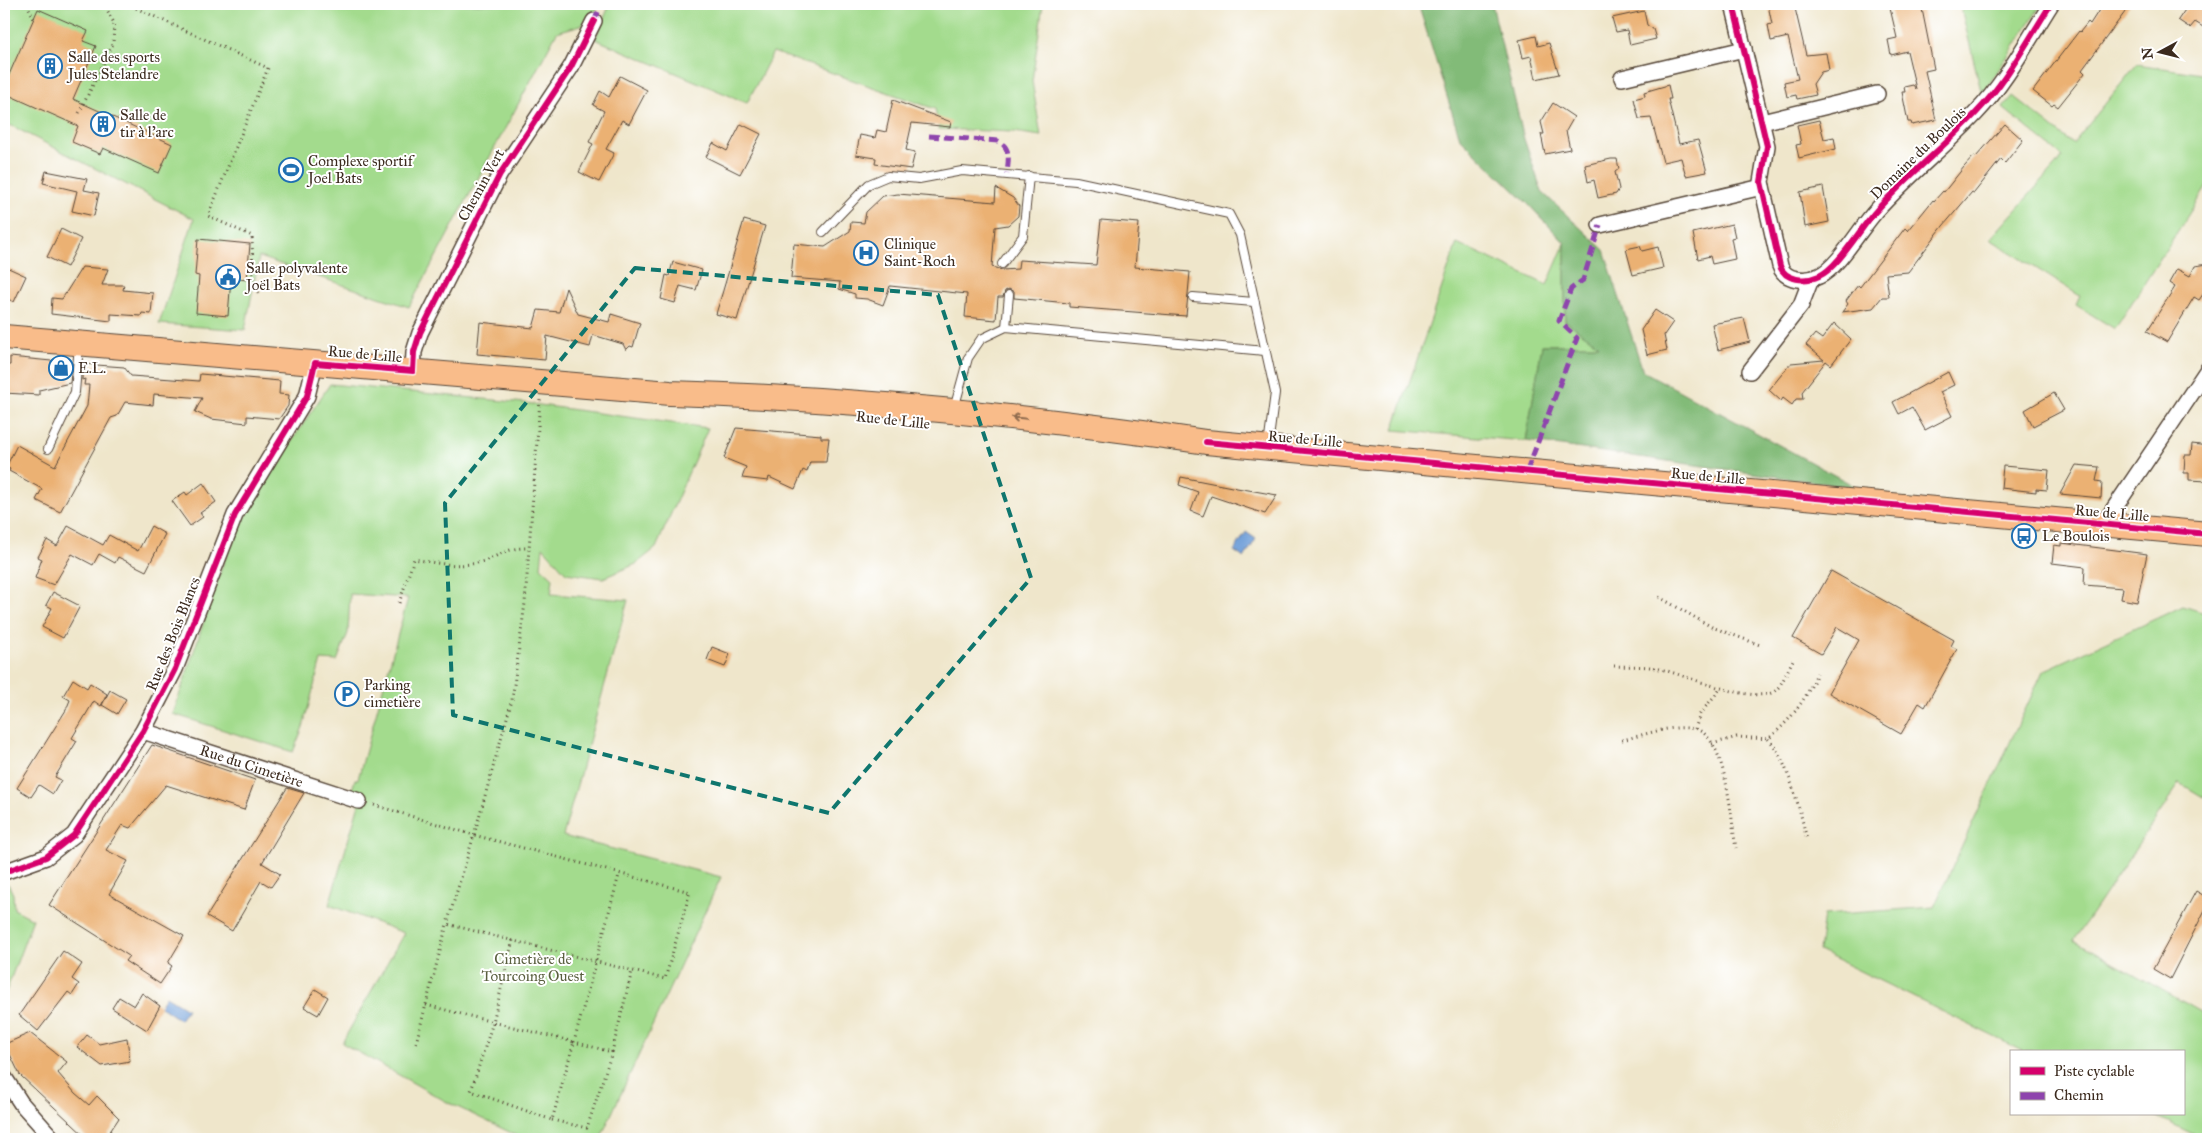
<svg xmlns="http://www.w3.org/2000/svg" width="2212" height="1143" viewBox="0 0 2212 1143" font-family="'IM FELL Great Primer',serif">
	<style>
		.green { fill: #a3db8d; stroke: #6f8256 }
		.forest { fill: #82bb78; stroke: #5e724b }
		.water { fill: #6e9ed8; stroke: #54647b }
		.building { fill: #ebb173 }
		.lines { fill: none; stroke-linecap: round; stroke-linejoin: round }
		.service-casing { stroke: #564638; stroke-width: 10 }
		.minor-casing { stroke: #564638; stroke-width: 18 }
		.primary-casing { stroke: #564638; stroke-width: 26 }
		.path { stroke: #564638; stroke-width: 3; stroke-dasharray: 1 4; stroke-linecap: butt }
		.service { stroke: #fff; stroke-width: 8 }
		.minor { stroke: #fff; stroke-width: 15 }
		.primary { stroke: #f9bc8a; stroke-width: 24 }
		.quiet { stroke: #8e44ad; stroke-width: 5; stroke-dasharray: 10 5; stroke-linecap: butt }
		.cycleway-casing { stroke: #fff; stroke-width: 9 }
		.cycleway { stroke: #d6006c; stroke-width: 6 }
		.oneway { stroke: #906c4f }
		.marked { fill: none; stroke: #0f766e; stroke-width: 4; stroke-dasharray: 10 6; stroke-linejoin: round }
		.labels { text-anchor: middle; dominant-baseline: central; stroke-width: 4; stroke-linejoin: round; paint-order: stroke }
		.poi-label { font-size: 15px; fill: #3b2a1e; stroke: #fff; text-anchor: start }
		.street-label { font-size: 15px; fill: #3b2a1e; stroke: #fff }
		.park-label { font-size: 15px; fill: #5a5f3f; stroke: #fff }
	</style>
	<rect width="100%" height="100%" fill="#fff"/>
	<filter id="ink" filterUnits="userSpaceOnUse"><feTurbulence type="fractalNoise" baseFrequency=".02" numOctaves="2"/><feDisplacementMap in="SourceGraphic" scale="10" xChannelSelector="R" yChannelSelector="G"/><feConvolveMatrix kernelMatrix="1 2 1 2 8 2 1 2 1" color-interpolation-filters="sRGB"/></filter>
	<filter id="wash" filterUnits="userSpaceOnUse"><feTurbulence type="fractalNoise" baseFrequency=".0096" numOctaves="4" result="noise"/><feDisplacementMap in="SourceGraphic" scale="20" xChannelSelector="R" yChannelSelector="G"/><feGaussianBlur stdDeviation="1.12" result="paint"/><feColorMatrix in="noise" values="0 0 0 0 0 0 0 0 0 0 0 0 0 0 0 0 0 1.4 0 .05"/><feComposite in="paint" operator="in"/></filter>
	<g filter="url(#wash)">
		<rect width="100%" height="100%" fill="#efe6cb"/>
		<!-- green -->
		<g class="green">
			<path d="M4,4H599L591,22L557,32L409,307L259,257L245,330L159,324L194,219L4,122Z"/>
			<path d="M610,4H1043L1032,81L1041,136L1014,132L939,129L935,109L773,52L747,103L595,39Z"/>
			<path d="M1960,4H2042L1982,95Z"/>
			<path d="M2137,64L2208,75V184L2115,329L2076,305L2080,296L1990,239L2063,157L2003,108L2013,96L2073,144Z"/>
			<path d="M1457,243L1547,285L1565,243V321L1600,345H1542L1526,441L1393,430Z"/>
			<path d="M330,384L525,403L708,428L656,548L636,564L603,578L566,573L543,547L541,567L553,578L551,594L628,600L563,836L721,877L600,1139H524L447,1102L342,1043L404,933L329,905L361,797L351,794L355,779H358L408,598L350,594L348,633L337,661L321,660L303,727L293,752L173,714L224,561L258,491Z"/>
			<path d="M2183,606L2208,614V800L2180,783L2074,940L2208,1016V1139H2203L2152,1114H2183V1052H2025L1819,951L1824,915L1934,907L2043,671Z"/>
			<path d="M4,884H8L13,894L14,909L33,919L4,997Z"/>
		</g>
		<!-- forest -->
		<path class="forest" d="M1418,4H1492L1524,139L1542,192L1604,250L1643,371L1858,488L1526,441L1542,345H1599L1565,321V243L1528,204L1460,138Z"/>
		<!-- water -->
		<g class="water">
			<path d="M1246,532L1256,539L1244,558L1234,551Z"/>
			<path d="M166,996L187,1009L180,1020L160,1006Z"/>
		</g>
		<g id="blocks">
			<!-- building -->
			<g class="building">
				<path d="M1775,4H1794L1806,55L1826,53L1829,70L1821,72L1813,84L1816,95L1797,99L1796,95L1787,97L1784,82L1798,79L1788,37L1771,41L1768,25L1772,24L1768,5Z"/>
				<path d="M1889,4H1921L1934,69L1925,71L1936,120L1912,125L1911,122H1908L1902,92H1905L1904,87L1913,85L1916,89L1907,51L1891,55L1888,40L1897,38Z"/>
				<path d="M2103,4H2131L2082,70L2085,73L2058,107L2054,104L2052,106L2033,91L2079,31L2080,32L2088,22L2090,24Z"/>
				<path d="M2189,4H2208V30L2195,22L2190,28L2178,20Z"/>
				<path d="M38,9L88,31L83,41L96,46L73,99L172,144L159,173L103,148L100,154L72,142L78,126L4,93V86Z"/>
				<path d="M1644,11L1647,25L1653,29L1656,39L1630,45L1627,30L1616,32L1612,18Z"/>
				<path d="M1536,36L1538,46L1549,43L1559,74L1536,79L1531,56L1523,58L1519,40Z"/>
				<path d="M620,76L647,90L629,124L622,120L606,149L614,153L599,182L579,172L593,144L589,142L604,111L593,105L600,91L609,97Z"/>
				<path d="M1668,85L1671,99H1668L1679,144L1698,140L1707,172L1686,176L1681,158L1663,162L1651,118L1639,119L1634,99L1645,96L1644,92Z"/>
				<path d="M893,100L951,122L950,127L912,123L906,150L915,152L911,169L875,164L876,158L856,155L860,135L875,138L877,130L886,132Z"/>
				<path d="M1553,103L1574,117L1566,131L1570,149L1545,154L1541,134H1544L1541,122Z"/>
				<path d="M1819,120L1824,139L1834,137L1836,149L1799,158L1796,145L1801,144L1797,125Z"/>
				<path d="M741,124L761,134L740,174L706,157L713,143L727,151Z"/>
				<path d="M2005,124L2023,140L2005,163L2001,159L1974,193L1972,192L1943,226L1908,272L1886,274L1889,297H1882L1873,308L1842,312L1848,304L1846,301L1858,285L1860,287L1905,228L1908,231L1933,200L1934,201L1943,191L1944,192L1964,167L1974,156L1976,157Z"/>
				<path d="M1611,159H1617L1619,169L1615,172L1619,189L1616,194L1598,198L1594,180L1588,182L1585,165Z"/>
				<path d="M46,171L87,179L84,190L99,193L94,216L72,211L77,191L43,183Z"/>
				<path d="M1823,187L1829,222L1805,227L1800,192Z"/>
				<path d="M996,188L1013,198L1019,206L1018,216L1008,225L995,227L992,267L1002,270L1018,269L1019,260L1096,265L1101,220L1139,223L1135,267L1190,272L1186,316L1069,307V303L1014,298V292L1009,289L1005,291L1003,297H998L996,320L965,317L967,294L890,286L883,305L867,299L855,298V294L839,289L840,282L791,278L794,244L825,247L850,231L851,222L864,223L866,212L883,196L898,194L995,202Z"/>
				<path d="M744,220L765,226L737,320L716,314Z"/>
				<path d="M1732,224L1735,237L1731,238L1735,259L1712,264L1710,256L1698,259L1693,233Z"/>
				<path d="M61,229L81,239L67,267L47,257Z"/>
				<path d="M198,239L250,244L247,280L231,278L228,316L196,313L199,276L195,275Z"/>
				<path d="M1640,246L1642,251L1658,247L1663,268L1633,275L1626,249Z"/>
				<path d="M673,262L702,270L696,290L680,286L675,303L661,299L666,275L669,276Z"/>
				<path d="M2208,264V287L2199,300L2194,297L2167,342L2147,331L2175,287L2169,283L2177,269L2190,276L2195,266Z"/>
				<path d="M4,266L26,276L14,302L4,297Z"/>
				<path d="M82,267L108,269L102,285H124L123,290L153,293L151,314L142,313L141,316L111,314V321L51,314L52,298L62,299Z"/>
				<path d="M566,288L578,314L609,322L611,314L640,323L633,347L630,346L626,350L623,344L593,335L590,347L547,336L545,360L477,354L480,322L533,328L538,310L559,312Z"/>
				<path d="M1655,310L1673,322L1664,335L1667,350L1647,355L1641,330Z"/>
				<path d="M1744,318L1750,342L1718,350L1712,324Z"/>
				<path d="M1834,323L1851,339L1831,365L1826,361L1802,392L1803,399H1796L1792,405L1783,398L1781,401L1769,390L1791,363L1824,360L1806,345L1815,334L1822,339Z"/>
				<path d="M10,357L72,363L70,383L39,390V395L4,393V365H10Z"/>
				<path d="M83,364L124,367L131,376L199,381L200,374L280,381L279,394L289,395L288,406L279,419L247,416V423L211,419L195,412L202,398L154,394L153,405L125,402L117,416L111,418L60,512L36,500L42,489L9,471L10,469L6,467L17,445L55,466L87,406L89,385H84L85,379L82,380Z"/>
				<path d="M1948,372L1954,385L1940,392L1952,416L1925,430L1912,407L1899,414L1893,402Z"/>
				<path d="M2054,393L2064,410L2033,426L2025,410Z"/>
				<path d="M736,428L821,435V438H829L826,462H810L807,472L803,470L795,489L769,477L768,481L742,478L746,467L724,458Z"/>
				<path d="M2192,444L2208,446V481L2189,480V473H2184L2185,455H2191Z"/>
				<path d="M2076,465L2099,467L2096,481L2102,482L2101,498L2060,494Z"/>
				<path d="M2003,466L2049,470L2047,490L2036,489V492L2001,488Z"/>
				<path d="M1181,477L1237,488L1277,495L1265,514L1211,496L1203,516L1191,511L1198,492L1179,485Z"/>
				<path d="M203,483L216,502L200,513L203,517L190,526L172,501L185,492L187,495Z"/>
				<path d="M68,526L103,545L109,535L138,551L151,526L165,534L146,571L118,557L115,563L99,554L93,565L72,554L54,585L35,578L42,559L38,557L47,540L57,546Z"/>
				<path d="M2061,543L2147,554L2137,602L2121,599L2123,588L2084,585L2085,567L2052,563L2054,545L2061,546Z"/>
				<path d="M1831,571L1954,640L1951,646L1957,649L1925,707L1919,703L1901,734L1829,693L1859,640L1837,627L1821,654L1793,638Z"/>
				<path d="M53,592L80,606L63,638L42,627L52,608L46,605Z"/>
				<path d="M712,647L730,654L725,667L707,660Z"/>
				<path d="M73,679L87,688L90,683L107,694L101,706L94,701L72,738L77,741L55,777L61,780L53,794L39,785L31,797L17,788L66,710L70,700L63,696Z"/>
				<path d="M110,690L126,699L117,714L102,705Z"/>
				<path d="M152,745L255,780L244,810L166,785L130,828L122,825L106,850L128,861L109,894L184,936L168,963L172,966L160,984L125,961L129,956L49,905Z"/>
				<path d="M287,788L304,793L262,863L280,874L271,887L261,881L232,931L207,916Z"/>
				<path d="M2196,891L2208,898V904L2170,979L2153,969Z"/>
				<path d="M63,951L82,964L72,979L79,984L72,995L68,992L38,1031L19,1015Z"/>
				<path d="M315,989L328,997L318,1015L304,1007Z"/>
				<path d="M142,993L160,1006L147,1030L112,1008L119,997L134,1006Z"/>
				<path d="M30,1033L67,1062L58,1073L75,1093L89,1105L97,1096L119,1118L105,1139H88L20,1075L5,1044Z"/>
				<path d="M87,1035L99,1044L127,1038L130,1061L102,1066L77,1047Z"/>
			</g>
		</g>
	</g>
	<g filter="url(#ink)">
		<use href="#blocks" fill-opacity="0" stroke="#564638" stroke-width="1"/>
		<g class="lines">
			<defs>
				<g id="service">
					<path d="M823,232L869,184L888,176L919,179L962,171L1076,181L1229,214L1240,235L1275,393L1268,446"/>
					<path d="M1002,264L1023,236L1029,176"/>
					<path d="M1193,297L1254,302"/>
					<path d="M1006,327L1009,295"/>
					<path d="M954,409L968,358L981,339L1006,327L1265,351"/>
					<path d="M908,422L929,418"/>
					<path d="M48,449L75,392L79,345"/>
				</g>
				<g id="minor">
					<path d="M1733,4L1767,146L1761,182L1780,266C1785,281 1806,282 1819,276C1838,268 1861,227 1876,211C1907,176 1944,147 1976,113C2006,82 2028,40 2051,4"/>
					<path d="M1622,78L1744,49"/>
					<path d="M1762,122L1877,94"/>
					<path d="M1600,225L1762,187"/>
					<path d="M413,371L414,352L420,333L500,174L571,67L594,21"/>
					<path d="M1750,371L1801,305L1811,279"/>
					<path d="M2103,525L2208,369"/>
					<path id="s1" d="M143,731L359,801"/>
					<path d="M4,872L46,857L74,835L143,731L175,669L235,515L307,396L315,363"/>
					<path d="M4,1077L21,1103L53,1139"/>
				</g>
				<path id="primary" d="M4,337L670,393C850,398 1028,416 1206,442L2208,534"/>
			</defs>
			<!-- service casing -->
			<use href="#service" class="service-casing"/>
			<!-- minor casing -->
			<use href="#minor" class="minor-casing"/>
			<!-- primary casing -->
			<use href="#primary" class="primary-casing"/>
			<!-- path -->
			<g class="path">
				<path d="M27,4L34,19"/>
				<path d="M127,4L268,68L208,216L252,236L253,283L259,294"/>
				<path d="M79,113L113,44L114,23L104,4"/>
				<path d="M1659,597L1712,627L1760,645"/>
				<path d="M399,603L414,559C436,563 458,568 481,562C500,556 507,547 529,548"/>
				<path d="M1614,666C1629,667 1646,665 1660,669C1683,674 1758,707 1776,690C1783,683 1788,669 1793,660"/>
				<path d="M1695,729L1700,714L1720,689"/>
				<path d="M1768,739C1787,757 1801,814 1807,840"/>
				<path d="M1622,740C1645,735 1671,724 1695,729C1727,736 1731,821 1736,848"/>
				<path d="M1712,744L1737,737L1768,739C1790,721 1806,700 1817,673"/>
				<path d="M374,805L474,835L512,700L525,603L540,400"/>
				<path d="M426,1005L493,1022L471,1091L552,1120L574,1042L493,1022L513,940"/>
				<path d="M416,1043L447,924L665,979L690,892L474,835L447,924"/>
				<path d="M612,1052L632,971"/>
				<path d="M552,1120L587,1128L612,1052L574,1042L619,875"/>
			</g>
			<!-- service -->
			<use href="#service" class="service"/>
			<!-- minor -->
			<use href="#minor" class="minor"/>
			<!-- primary -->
			<use href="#primary" class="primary"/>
			<!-- quiet -->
			<g class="quiet">
				<path d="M594,21L602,4"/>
				<path d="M929,136L998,141C1012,148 1008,161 1007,174"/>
				<path d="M1527,471L1577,338L1559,321L1571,289L1583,280L1600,225"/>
			</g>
			<defs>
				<g id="cycleway">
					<path d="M1733,4L1767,146L1761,182L1780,266C1785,281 1806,282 1819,276C1838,268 1861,227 1876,211C1907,176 1944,147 1976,113C2006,82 2028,40 2051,4"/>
					<path d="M1206,442L2208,534"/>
					<path d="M4,872L46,857L74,835L143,731L175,669L235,515L307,396L315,363L413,371L414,352L420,333L500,174L571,67L594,21"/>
				</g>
			</defs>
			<!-- cycleway casing -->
			<use href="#cycleway" class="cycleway-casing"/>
			<!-- cycleway -->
			<use href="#cycleway" class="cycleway"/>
		</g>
		<!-- one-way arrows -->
		<defs><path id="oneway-shaft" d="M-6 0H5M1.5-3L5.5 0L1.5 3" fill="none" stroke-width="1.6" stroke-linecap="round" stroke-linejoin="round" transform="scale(1.25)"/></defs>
		<use class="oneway" href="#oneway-shaft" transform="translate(1019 418) rotate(-174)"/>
	</g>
	<!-- marked area -->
	<path class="marked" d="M635,268L938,295L1031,578L829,813L453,715L445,503Z"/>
	<!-- icons -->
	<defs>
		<symbol id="building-ring" viewBox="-11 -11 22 22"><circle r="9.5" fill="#fff" stroke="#1f6fb2" stroke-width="1.5"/><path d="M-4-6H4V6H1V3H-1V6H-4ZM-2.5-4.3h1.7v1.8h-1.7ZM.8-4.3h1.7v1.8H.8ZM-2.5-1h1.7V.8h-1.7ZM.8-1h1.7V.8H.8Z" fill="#1f6fb2"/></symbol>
		<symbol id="stadium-ring" viewBox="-11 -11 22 22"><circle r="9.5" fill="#fff" stroke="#1f6fb2" stroke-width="1.5"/><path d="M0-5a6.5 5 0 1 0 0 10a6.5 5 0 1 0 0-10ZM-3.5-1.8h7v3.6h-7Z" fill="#1f6fb2"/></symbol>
		<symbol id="hospital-ring" viewBox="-11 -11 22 22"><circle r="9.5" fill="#fff" stroke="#1f6fb2" stroke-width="1.5"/><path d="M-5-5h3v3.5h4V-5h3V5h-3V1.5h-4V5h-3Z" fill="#1f6fb2"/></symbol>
		<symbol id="civic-ring" viewBox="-11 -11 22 22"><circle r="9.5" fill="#fff" stroke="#1f6fb2" stroke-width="1.5"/><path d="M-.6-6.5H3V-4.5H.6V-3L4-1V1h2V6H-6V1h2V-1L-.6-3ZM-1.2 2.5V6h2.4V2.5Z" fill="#1f6fb2"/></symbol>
		<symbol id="shop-ring" viewBox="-11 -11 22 22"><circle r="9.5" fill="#fff" stroke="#1f6fb2" stroke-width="1.5"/><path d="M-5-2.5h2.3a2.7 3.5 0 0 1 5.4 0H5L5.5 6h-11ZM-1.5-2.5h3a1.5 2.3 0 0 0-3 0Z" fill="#1f6fb2"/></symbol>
		<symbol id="bus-ring" viewBox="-11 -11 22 22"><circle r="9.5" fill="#fff" stroke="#1f6fb2" stroke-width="1.5"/><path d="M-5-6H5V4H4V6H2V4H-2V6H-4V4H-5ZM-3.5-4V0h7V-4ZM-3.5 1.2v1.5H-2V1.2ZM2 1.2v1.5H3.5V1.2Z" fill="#1f6fb2"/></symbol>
		<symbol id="parking-ring" viewBox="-11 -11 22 22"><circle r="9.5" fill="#fff" stroke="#1f6fb2" stroke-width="1.5"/><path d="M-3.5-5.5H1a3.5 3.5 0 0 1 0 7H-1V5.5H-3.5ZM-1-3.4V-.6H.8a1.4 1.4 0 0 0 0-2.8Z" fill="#1f6fb2"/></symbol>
	</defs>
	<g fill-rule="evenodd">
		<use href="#building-ring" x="36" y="52" width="28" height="28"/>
		<use href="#building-ring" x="89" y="110" width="28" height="28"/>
		<use href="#stadium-ring" x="277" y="156" width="28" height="28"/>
		<use href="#hospital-ring" x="852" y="239" width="28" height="28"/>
		<use href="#civic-ring" x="214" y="263" width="28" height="28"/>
		<use href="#shop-ring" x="47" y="354" width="28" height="28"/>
		<use href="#bus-ring" x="2010" y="522" width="28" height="28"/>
		<use href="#parking-ring" x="333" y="680" width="28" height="28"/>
	</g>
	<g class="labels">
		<!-- poi labels -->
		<g class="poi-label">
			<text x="68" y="57">Salle des sports<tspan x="68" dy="17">Jules Stelandre</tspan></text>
			<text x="120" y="115">Salle de<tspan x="120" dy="17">tir à l'arc</tspan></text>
			<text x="308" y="161">Complexe sportif<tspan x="308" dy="17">Joel Bats</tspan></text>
			<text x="884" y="244">Clinique<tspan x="884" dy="17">Saint-Roch</tspan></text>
			<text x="246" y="268">Salle polyvalente<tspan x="246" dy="17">Joël Bats</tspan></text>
			<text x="78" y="368">E.L.</text>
			<text x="2042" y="536">Le Boulois</text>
			<text x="364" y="685">Parking<tspan x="364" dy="17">cimetière</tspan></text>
		</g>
		<!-- street labels -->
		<g class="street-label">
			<text transform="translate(1918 153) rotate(-44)">Domaine du Boulois</text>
			<text transform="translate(481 185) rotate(-61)">Chemin Vert</text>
			<text transform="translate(365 354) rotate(5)">Rue de Lille</text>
			<text transform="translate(893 420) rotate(6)">Rue de Lille</text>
			<text transform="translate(1305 439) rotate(5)">Rue de Lille</text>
			<text transform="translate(1708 476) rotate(5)">Rue de Lille</text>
			<text transform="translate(2112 513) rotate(5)">Rue de Lille</text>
			<text transform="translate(173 634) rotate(-68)">Rue des Bois Blancs</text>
			<text stroke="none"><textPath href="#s1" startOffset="114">Rue du Cimetière</textPath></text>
		</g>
		<!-- park labels -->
		<g class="park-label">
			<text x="533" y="959">Cimetière de<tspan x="533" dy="17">Tourcoing Ouest</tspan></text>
		</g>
	</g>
	<!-- margin -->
	<rect width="2212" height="1143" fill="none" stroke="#fff" stroke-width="20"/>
	<!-- legend -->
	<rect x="2010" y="1050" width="175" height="65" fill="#ffffff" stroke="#b1aaa5"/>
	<rect x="2020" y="1067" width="25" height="8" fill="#d6006c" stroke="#b1aaa5"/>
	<text x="2054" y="1076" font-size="15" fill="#3b2a1e">Piste cyclable</text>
	<rect x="2020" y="1092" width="25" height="8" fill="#8e44ad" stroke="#b1aaa5"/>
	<text x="2054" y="1100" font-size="15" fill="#3b2a1e">Chemin</text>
	<!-- north arrow -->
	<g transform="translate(2160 52) rotate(263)" stroke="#ffffff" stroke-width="4" paint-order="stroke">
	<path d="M0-4L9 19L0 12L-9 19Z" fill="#3b2a1e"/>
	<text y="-8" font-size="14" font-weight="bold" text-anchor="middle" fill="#3b2a1e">N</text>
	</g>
</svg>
